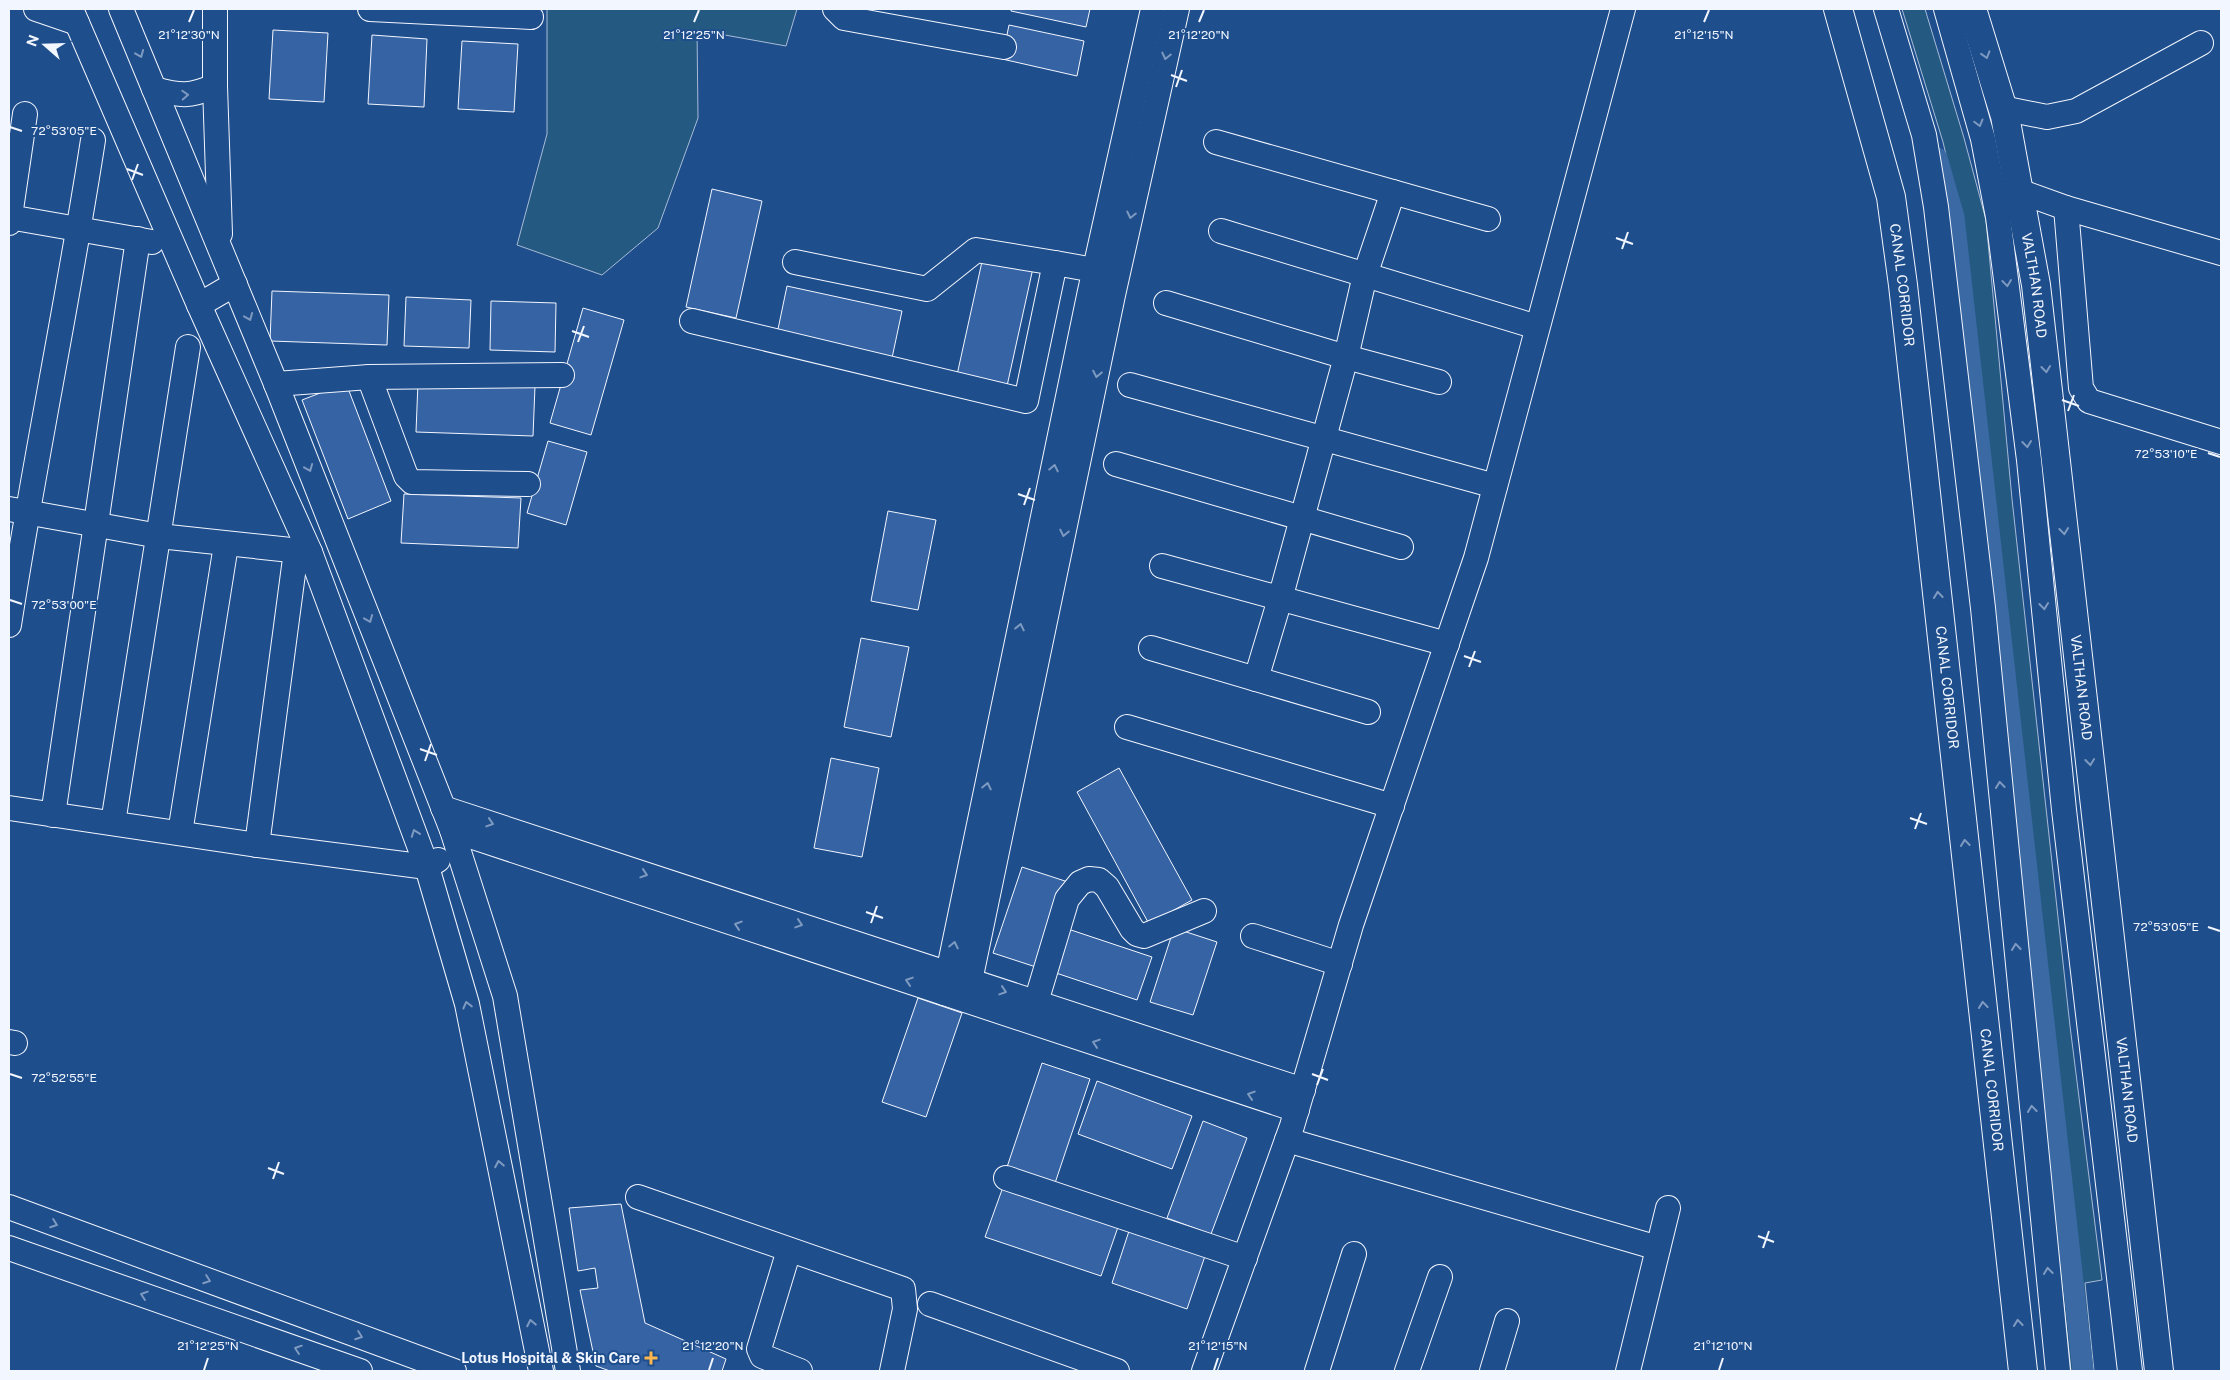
<svg xmlns="http://www.w3.org/2000/svg" width="2230" height="1380" viewBox="0 0 2230 1380" font-family="'Public Sans',sans-serif">
	<style>
		.green { fill: #245a82; stroke: #a8bbd7 }
		.lines { fill: none; stroke-linecap: round; stroke-linejoin: round }
		.canal { stroke: #3b69a3; stroke-width: 21 }
		.building { fill: #3563a3; stroke: #f2f6ff }
		.minor-casing { stroke: #f2f6ff; stroke-width: 26 }
		.major-casing { stroke: #f2f6ff; stroke-width: 30 }
		.minor { stroke: #1f4e8c; stroke-width: 24 }
		.major { stroke: #1f4e8c; stroke-width: 28 }
		.oneway { stroke: #7e9ac0 }
		.ticks { fill: none; stroke: #f2f6ff; stroke-width: 2 }
		.poi-dot { fill: #ffb74d; stroke: #1f4e8c; stroke-width: 2 }
		.labels { text-anchor: middle; dominant-baseline: central; stroke-width: 4; stroke-linejoin: round; paint-order: stroke }
		.street-label { font-size: 14px; fill: #f2f6ff; stroke: #1f4e8c }
		.poi-label { font-size: 14px; font-weight: bold; fill: #f2f6ff; stroke: #1f4e8c; text-anchor: end }
		.ticks-label { font-size: 12px; text-anchor: middle; fill: #f2f6ff; stroke: #1f4e8c; stroke-width: 4; stroke-linejoin: round; paint-order: stroke }
	</style>
	<rect width="100%" height="100%" fill="#1f4e8c"/>
	<!-- green -->
	<g class="green">
		<path d="M547,9H797L786,46L697,30L698,118L658,228L602,275L517,245L547,134Z"/>
		<path d="M1902,9H1925L1964,138L1986,220L2012,499L2070,1026L2102,1280L2085,1283L2094,1371H2071L2023,915L2012,798L2002,615L1960,215L1943,142Z"/>
	</g>
	<g class="lines">
		<!-- canal -->
		<path class="canal" d="M1937,158L1954,217L2083,1371"/>
	</g>
	<!-- building -->
	<g class="building">
		<path d="M1011,9H1090L1086,27L1011,11Z"/>
		<path d="M1009,25L1084,41L1077,76L1002,59Z"/>
		<path d="M273,30L328,33L324,102L269,99Z"/>
		<path d="M372,35L427,39L424,107L368,104Z"/>
		<path d="M462,41L518,44L514,112L458,109Z"/>
		<path d="M712,189L762,201L736,318L686,307Z"/>
		<path d="M983,257L1033,268L1007,386L957,375Z"/>
		<path d="M787,286L902,311L892,358L777,334Z"/>
		<path d="M272,291L389,295L387,345L270,341Z"/>
		<path d="M406,297L471,300L469,348L404,346Z"/>
		<path d="M491,301L556,303L555,352L490,350Z"/>
		<path d="M583,308L624,320L591,435L550,423Z"/>
		<path d="M418,382L535,386L533,436L416,432Z"/>
		<path d="M346,383L391,501L348,519L302,400Z"/>
		<path d="M548,441L587,452L566,525L527,513Z"/>
		<path d="M404,494L521,498L518,548L401,543Z"/>
		<path d="M888,511L936,520L918,610L871,601Z"/>
		<path d="M861,638L909,647L891,737L844,727Z"/>
		<path d="M831,758L879,768L862,857L814,848Z"/>
		<path d="M1119,768L1192,900L1149,924L1077,792Z"/>
		<path d="M1022,867L1068,882L1039,968L993,953Z"/>
		<path d="M1174,928L1217,942L1193,1015L1150,1002Z"/>
		<path d="M1068,929L1152,957L1137,1000L1053,972Z"/>
		<path d="M918,998L962,1013L926,1117L882,1102Z"/>
		<path d="M1042,1063L1090,1079L1052,1192L1004,1176Z"/>
		<path d="M1097,1081L1192,1116L1172,1169L1078,1134Z"/>
		<path d="M1203,1121L1247,1138L1211,1234L1167,1218Z"/>
		<path d="M1003,1187L1118,1227L1101,1276L985,1237Z"/>
		<path d="M621,1204L645,1323L726,1359L722,1371H610L596,1366L580,1290L598,1288L595,1268L578,1271L569,1208Z"/>
		<path d="M1129,1231L1205,1256L1187,1309L1112,1283Z"/>
	</g>
	<g class="lines">
		<defs>
			<g id="minor">
				<path d="M36,9L77,23"/>
				<path d="M71,9L199,305L310,552L427,867L467,1004L541,1371"/>
				<path d="M121,9L276,384L452,830L505,996L568,1371"/>
				<path d="M215,9V86L220,234"/>
				<path d="M370,9L531,17"/>
				<path d="M835,9L844,18L1004,47"/>
				<path d="M1886,9L1924,135L1936,207L1983,608L2058,1371"/>
				<path d="M1946,9L1983,139L1998,217L2029,460L2064,810L2130,1371"/>
				<path d="M154,89C181,96 189,97 215,86"/>
				<path d="M2002,108L2047,117L2076,111L2201,43"/>
				<path d="M1216,142L1488,219"/>
				<path d="M2019,191L2066,208L2221,253"/>
				<path d="M2066,208L2081,388L2089,401L2221,442"/>
				<path d="M9,217L152,242"/>
				<path d="M9,223L25,114"/>
				<path d="M1221,231L1537,327"/>
				<path d="M795,262L927,289L976,250L1055,263"/>
				<path d="M1166,303L1346,357L1439,382"/>
				<path d="M199,305L235,284"/>
				<path d="M692,321L1026,401L1055,263L1094,270"/>
				<path d="M369,377L406,476L412,482L528,484"/>
				<path d="M276,384L369,377L562,375"/>
				<path d="M1130,385L1495,486"/>
				<path d="M1116,464L1401,547"/>
				<path d="M9,509L159,536L310,552"/>
				<path d="M1162,566L1447,644"/>
				<path d="M9,625C34,463 68,302 93,140"/>
				<path d="M1151,648L1368,712"/>
				<path d="M1256,679L1280,599L1346,357L1365,275L1393,192"/>
				<path d="M1127,727L1392,806"/>
				<path d="M9,808L257,845L427,867L438,860"/>
				<path d="M443,808L1303,1090"/>
				<path d="M53,815L138,239"/>
				<path d="M113,823L188,347"/>
				<path d="M452,830L1297,1110"/>
				<path d="M180,833L226,545"/>
				<path d="M257,845L296,551"/>
				<path d="M1253,936L1340,964"/>
				<path d="M944,993L1090,291L1153,9"/>
				<path d="M966,1000L1113,295L1177,9"/>
				<path d="M1036,1002L1067,899L1080,883L1089,879L1099,880L1107,887L1132,929L1137,934L1144,936L1204,911"/>
				<path d="M9,1042L15,1043"/>
				<path d="M1287,1140L1658,1248"/>
				<path d="M1006,1178L1245,1258"/>
				<path d="M638,1197L903,1289L905,1309L892,1371"/>
				<path d="M9,1207L454,1371"/>
				<path d="M9,1248L360,1371"/>
				<path d="M789,1250L759,1349L762,1356L800,1371"/>
				<path d="M930,1304L1117,1371"/>
				<path d="M1204,1371L1292,1126L1351,925L1476,558L1623,9"/>
				<path d="M1317,1371L1354,1254"/>
				<path d="M1407,1371L1440,1277"/>
				<path d="M1492,1371L1507,1321"/>
				<path d="M1628,1371L1668,1208"/>
			</g>
			<g id="major">
				<path id="s1" d="M1838,9L1891,197L1903,285L2023,1371"/>
				<path id="s2" d="M1972,9L2005,116L2036,285L2159,1371"/>
			</g>
		</defs>
		<!-- minor casing -->
		<use href="#minor" class="minor-casing"/>
		<!-- major casing -->
		<use href="#major" class="major-casing"/>
		<!-- minor -->
		<use href="#minor" class="minor"/>
		<!-- major -->
		<use href="#major" class="major"/>
	</g>
	<!-- one-way arrows -->
	<defs><path id="oneway-chevron" d="M-2-3.5L2.5 0L-2 3.5" fill="none" stroke-width="1.6" stroke-linecap="round" stroke-linejoin="round" transform="scale(1.25)"/></defs>
	<g class="oneway">
		<use href="#oneway-chevron" transform="translate(140 54) rotate(68)"/>
		<use href="#oneway-chevron" transform="translate(1986 55) rotate(73)"/>
		<use href="#oneway-chevron" transform="translate(1166 56) rotate(103)"/>
		<use href="#oneway-chevron" transform="translate(185 95) rotate(-3)"/>
		<use href="#oneway-chevron" transform="translate(1979 123) rotate(75)"/>
		<use href="#oneway-chevron" transform="translate(1131 215) rotate(103)"/>
		<use href="#oneway-chevron" transform="translate(2007 283) rotate(83)"/>
		<use href="#oneway-chevron" transform="translate(249 317) rotate(68)"/>
		<use href="#oneway-chevron" transform="translate(2046 369) rotate(84)"/>
		<use href="#oneway-chevron" transform="translate(1097 374) rotate(101)"/>
		<use href="#oneway-chevron" transform="translate(2027 444) rotate(83)"/>
		<use href="#oneway-chevron" transform="translate(309 468) rotate(68)"/>
		<use href="#oneway-chevron" transform="translate(1054 468) rotate(-78)"/>
		<use href="#oneway-chevron" transform="translate(2064 531) rotate(84)"/>
		<use href="#oneway-chevron" transform="translate(1064 533) rotate(102)"/>
		<use href="#oneway-chevron" transform="translate(1938 595) rotate(-96)"/>
		<use href="#oneway-chevron" transform="translate(2044 606) rotate(84)"/>
		<use href="#oneway-chevron" transform="translate(369 619) rotate(68)"/>
		<use href="#oneway-chevron" transform="translate(1020 627) rotate(-78)"/>
		<use href="#oneway-chevron" transform="translate(2090 762) rotate(84)"/>
		<use href="#oneway-chevron" transform="translate(2000 785) rotate(-96)"/>
		<use href="#oneway-chevron" transform="translate(987 786) rotate(-78)"/>
		<use href="#oneway-chevron" transform="translate(490 823) rotate(18)"/>
		<use href="#oneway-chevron" transform="translate(415 833) rotate(-110)"/>
		<use href="#oneway-chevron" transform="translate(1965 843) rotate(-96)"/>
		<use href="#oneway-chevron" transform="translate(644 874) rotate(18)"/>
		<use href="#oneway-chevron" transform="translate(799 924) rotate(18)"/>
		<use href="#oneway-chevron" transform="translate(738 925) rotate(-162)"/>
		<use href="#oneway-chevron" transform="translate(954 945) rotate(-78)"/>
		<use href="#oneway-chevron" transform="translate(2016 947) rotate(-96)"/>
		<use href="#oneway-chevron" transform="translate(909 981) rotate(-162)"/>
		<use href="#oneway-chevron" transform="translate(1003 991) rotate(18)"/>
		<use href="#oneway-chevron" transform="translate(467 1005) rotate(-104)"/>
		<use href="#oneway-chevron" transform="translate(1983 1005) rotate(-96)"/>
		<use href="#oneway-chevron" transform="translate(1096 1043) rotate(-162)"/>
		<use href="#oneway-chevron" transform="translate(1251 1095) rotate(-162)"/>
		<use href="#oneway-chevron" transform="translate(2032 1109) rotate(-96)"/>
		<use href="#oneway-chevron" transform="translate(499 1164) rotate(-101)"/>
		<use href="#oneway-chevron" transform="translate(54 1224) rotate(20)"/>
		<use href="#oneway-chevron" transform="translate(2048 1271) rotate(-96)"/>
		<use href="#oneway-chevron" transform="translate(207 1280) rotate(20)"/>
		<use href="#oneway-chevron" transform="translate(144 1295) rotate(-161)"/>
		<use href="#oneway-chevron" transform="translate(531 1323) rotate(-101)"/>
		<use href="#oneway-chevron" transform="translate(2018 1323) rotate(-96)"/>
		<use href="#oneway-chevron" transform="translate(359 1336) rotate(20)"/>
		<use href="#oneway-chevron" transform="translate(298 1349) rotate(-161)"/>
	</g>
	<!-- ticks -->
	<path class="ticks" d="M189,22L194,10M694,22L699,10M1199,22L1204,10M1704,22L1709,10M1171,75L1187,81M1176,87L1182,70M10,127L22,131M127,169L143,175M132,180L138,164M1616,238L1633,244M1622,249L1628,232M572,331L589,337M578,342L584,326M2062,400L2079,406M2068,411L2074,395M2208,453L2220,457M1018,494L1035,500M1024,505L1030,488M10,600L22,604M1464,656L1481,662M1469,667L1475,651M420,749L437,755M425,761L431,744M1910,818L1927,824M1915,829L1921,813M866,912L883,918M871,923L877,906M2208,927L2220,931M10,1074L22,1078M1312,1074L1328,1080M1317,1085L1323,1069M268,1168L284,1174M273,1179L279,1162M1758,1236L1774,1242M1763,1248L1769,1231M204,1370L208,1358M709,1370L713,1358M1214,1370L1218,1358M1719,1370L1723,1358"/>
	<!-- markers -->
	<path class="poi-dot" d="M648.5 1350.5h5v5h5v5h-5v5h-5v-5h-5v-5h5z"/>
	<g class="labels">
		<!-- street labels -->
		<g class="street-label">
			<text stroke="none"><textPath href="#s1" startOffset="284">CANAL CORRIDOR</textPath></text>
			<text stroke="none"><textPath href="#s2" startOffset="284">VALTHAN ROAD</textPath></text>
			<text stroke="none"><textPath href="#s1" startOffset="689">CANAL CORRIDOR</textPath></text>
			<text stroke="none"><textPath href="#s2" startOffset="689">VALTHAN ROAD</textPath></text>
			<text stroke="none"><textPath href="#s1" startOffset="1094">CANAL CORRIDOR</textPath></text>
			<text stroke="none"><textPath href="#s2" startOffset="1094">VALTHAN ROAD</textPath></text>
		</g>
		<!-- poi labels -->
		<g class="poi-label">
			<text x="640" y="1358">Lotus Hospital &amp; Skin Care</text>
		</g>
	</g>
	<g class="ticks-label">
		<text x="189" y="39">21°12'30"N</text>
		<text x="694" y="39">21°12'25"N</text>
		<text x="1199" y="39">21°12'20"N</text>
		<text x="1704" y="39">21°12'15"N</text>
		<text x="64" y="135">72°53'05"E</text>
		<text x="2166" y="458">72°53'10"E</text>
		<text x="64" y="609">72°53'00"E</text>
		<text x="2166" y="931">72°53'05"E</text>
		<text x="64" y="1082">72°52'55"E</text>
		<text x="208" y="1350">21°12'25"N</text>
		<text x="713" y="1350">21°12'20"N</text>
		<text x="1218" y="1350">21°12'15"N</text>
		<text x="1723" y="1350">21°12'10"N</text>
	</g>
	<!-- border -->
	<rect width="2230" height="1380" fill="none" stroke="#f2f6ff" stroke-width="20"/>
	<!-- north arrow -->
	<g transform="translate(45 45) rotate(290)" stroke="#1f4e8c" stroke-width="4" paint-order="stroke">
	<path d="M0-4L9 19L0 12L-9 19Z" fill="#f2f6ff"/>
	<text y="-8" font-size="14" font-weight="bold" text-anchor="middle" fill="#f2f6ff">N</text>
	</g>
</svg>
